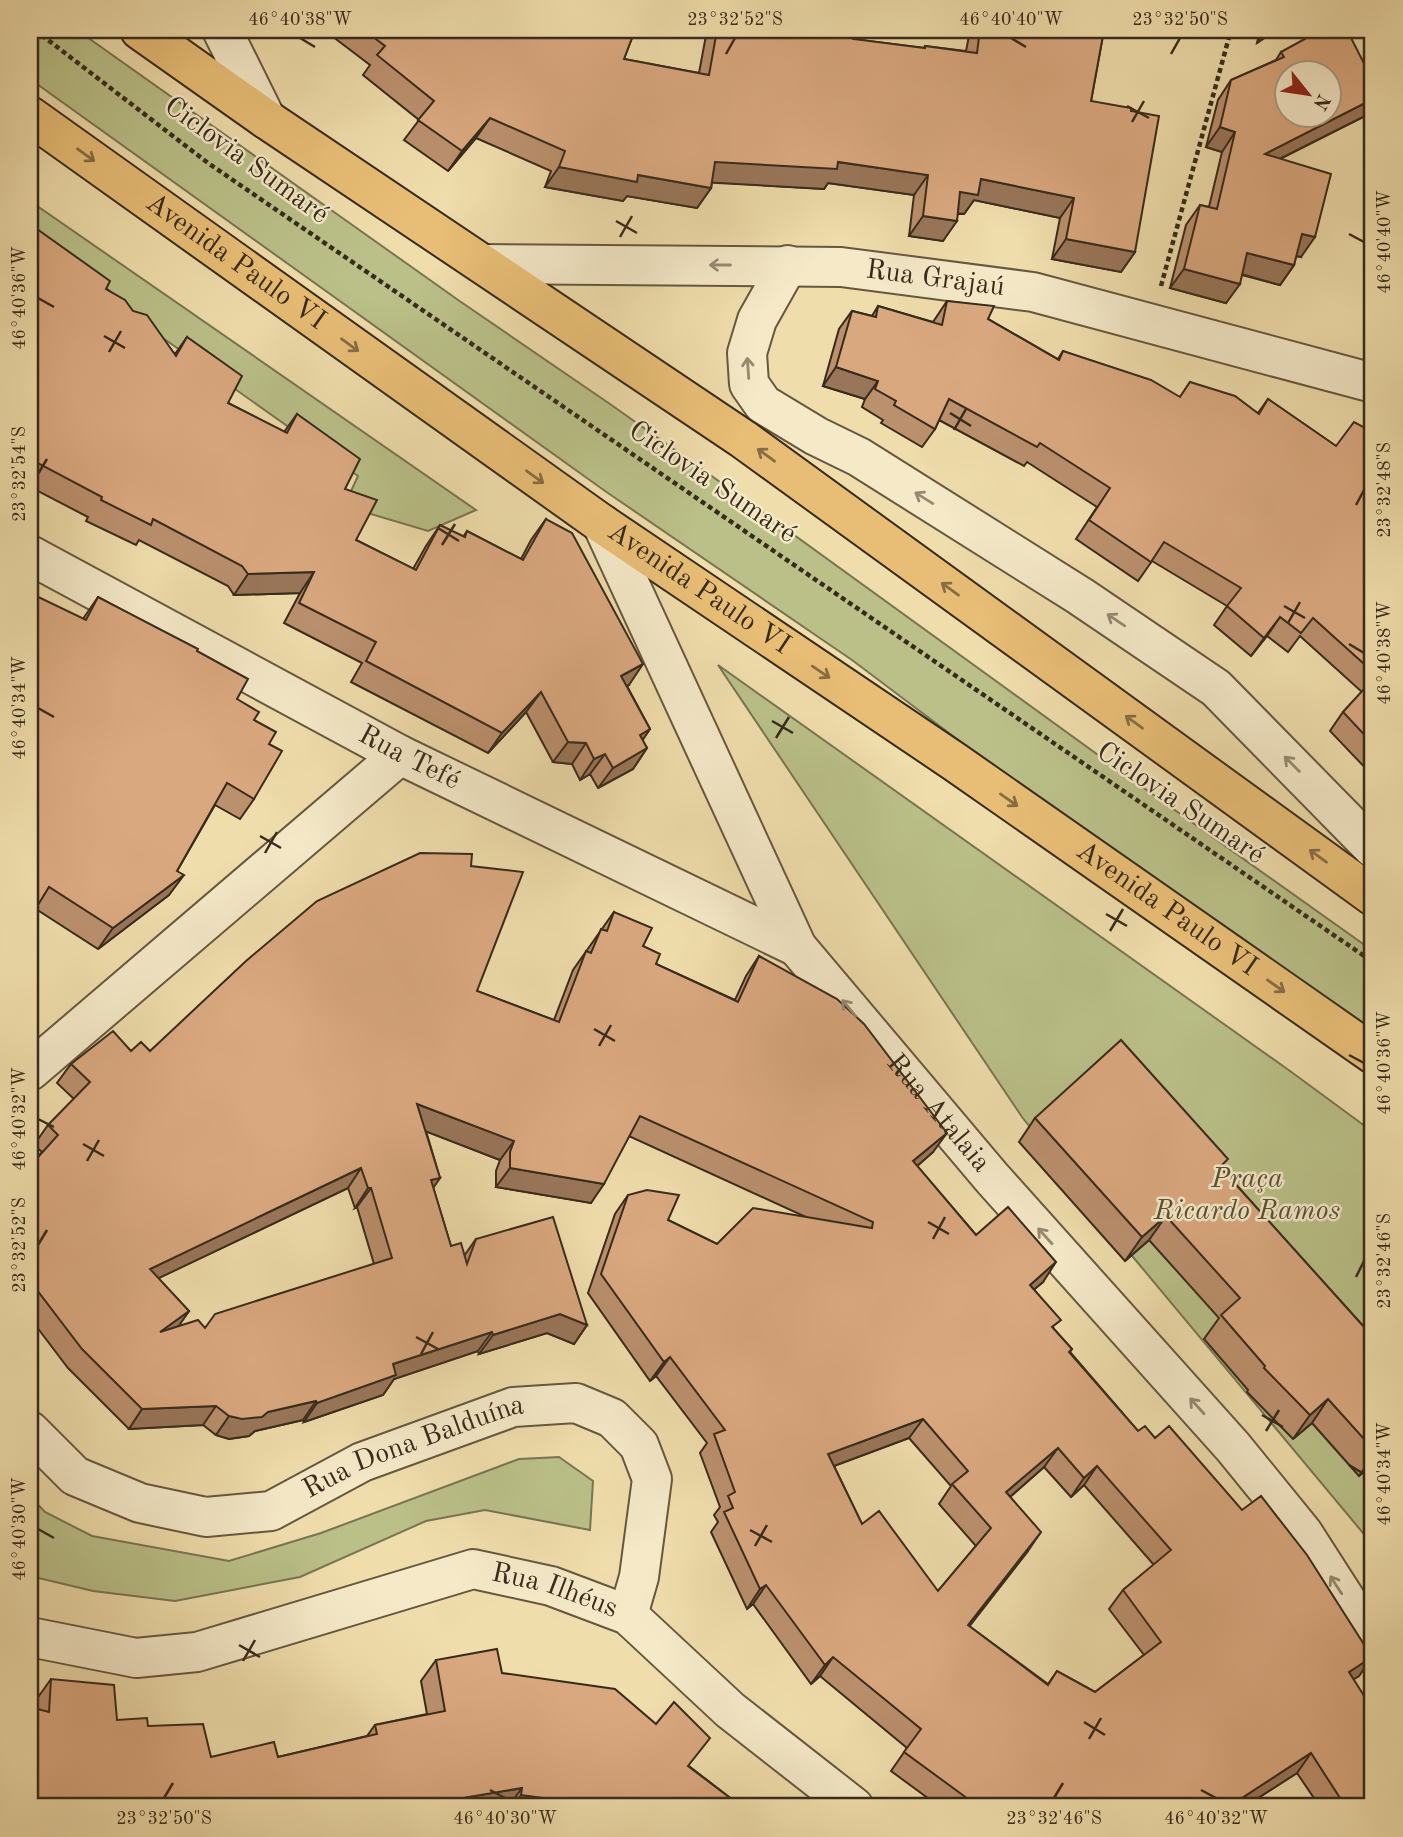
<svg xmlns="http://www.w3.org/2000/svg" width="1403" height="1837" viewBox="0 0 1403 1837" font-family="'Old Standard TT',serif">
	<style>
		.green { fill: #bac088; stroke: #787652; stroke-width: 2 }
		.lines { fill: none; stroke-linecap: round; stroke-linejoin: round }
		.street-casing { stroke: #655840; stroke-width: 42 }
		.primary-casing { stroke: #372b1c; stroke-width: 42 }
		.path { stroke: #372b1c; stroke-width: 4.5; stroke-dasharray: 5 3.5; stroke-linecap: butt }
		.street { stroke: #f5e9c8; stroke-width: 38 }
		.primary { stroke: #e8be76; stroke-width: 38 }
		.wall { fill: #bb906d; stroke: #372b1c; stroke-width: 2; fill-rule: evenodd }
		.shaded-wall { fill: #997659; stroke: #372b1c; stroke-width: 2 }
		.building { fill: #daa87f; stroke: #372b1c; stroke-width: 2; fill-rule: evenodd }
		.oneway { stroke: #876d44 }
		.oneway2 { stroke: #968a72 }
		.ticks { fill: none; stroke: #372b1c; stroke-width: 2.5 }
		.labels { text-anchor: middle; dominant-baseline: central; stroke-width: 5; stroke-linejoin: round; paint-order: stroke }
		.street-label { font-size: 28px; fill: #372b1c; stroke: #f5e9c8 }
		.park-label { font-size: 28px; font-style: italic; fill: #585037; stroke: #f5e9c8 }
		.neatline { fill: none; stroke: #372b1c; stroke-width: 2.5 }
		.ticks-label { font-size: 18px; text-anchor: middle; fill: #372b1c }
	</style>
	<rect width="100%" height="100%" fill="#efddab"/>
	<filter id="stains"><feTurbulence type="fractalNoise" baseFrequency=".00286" numOctaves="4"/><feColorMatrix values="0 0 0 0 .2 0 0 0 0 .09 0 0 0 0 .02 0 0 0 .5 -.17"/></filter>
	<radialGradient id="worn" r=".72"><stop offset=".6" stop-color="#630" stop-opacity="0"/><stop offset="1" stop-color="#630" stop-opacity=".3"/></radialGradient>
	<!-- green -->
	<g class="green">
		<path d="M30,30H77L461,302L610,404L761,511L1134,781L1373,951V1035L1095,843L852,660L605,491L30,79Z"/>
		<path d="M30,201L476,510L428,531L344,506L358,476L30,244Z"/>
		<path d="M718,665L1290,1071L1373,1132V1545L1133,1257L1022,1117Z"/>
		<path d="M559,1457L593,1481L590,1530L485,1510L426,1521L300,1577L175,1601L93,1591L30,1576V1496L45,1512L92,1536L229,1561L321,1533L519,1459Z"/>
	</g>
	<g class="lines">
		<defs>
			<g id="street">
				<path d="M222,30L266,119"/>
				<path id="s1" d="M484,264L841,267L1033,292L1373,383"/>
				<path d="M788,265L757,320L747,353L749,384L763,404L816,436L859,457L1080,596L1216,688L1373,848"/>
				<path id="s2" d="M602,524L797,947L992,1178L1233,1447L1303,1533L1373,1642"/>
				<path id="s3" d="M30,555L400,755L797,947"/>
				<path d="M30,1071L400,755"/>
				<path id="s4" d="M30,1431L75,1476L140,1503L206,1517L271,1511L362,1462L513,1407L576,1403L612,1418L639,1445L652,1479L639,1577L628,1615"/>
				<path id="s5" d="M30,1637L136,1658L197,1652L473,1569L551,1586L628,1615L730,1710L854,1807"/>
			</g>
			<g id="primary">
				<path d="M140,30L266,119L743,439L1373,896"/>
				<path id="s6" d="M30,116L602,524L955,762L1373,1054"/>
			</g>
		</defs>
		<!-- street casing -->
		<use href="#street" class="street-casing"/>
		<!-- primary casing -->
		<use href="#primary" class="primary-casing"/>
		<!-- path -->
		<g class="path">
			<path d="M35,30L208,163L1373,962"/>
			<path d="M1161,286L1231,30"/>
		</g>
		<!-- street -->
		<use href="#street" class="street"/>
		<!-- primary -->
		<use href="#primary" class="primary"/>
	</g>
	<!-- wall -->
	<g class="wall">
		<path d="M324,30H635L624,59L699,73L707,30H854L853,39L924,48L925,46L966,51L969,36L973,30H1104L1091,101L1135,252L1121,272L1052,259L1060,218L974,200L964,214H958L943,241L909,236L914,195L828,183L824,189L712,182L711,188L697,208L627,196L623,201L545,187L551,171L476,138L448,171L404,140L419,120L363,75L370,65Z"/>
		<path d="M1260,30H1276L1257,43Z"/>
		<path d="M1281,52L1367,115L1280,159L1301,257L1296,256L1294,265L1280,285L1242,275L1226,303L1170,288L1186,225L1200,205L1209,207L1222,152L1206,147L1218,100L1231,80L1276,60Z"/>
		<path d="M30,224L133,311L175,354L187,337L228,403L284,432L297,414L345,489L356,540L413,569L426,546L440,525L463,537L467,531L521,559L531,540L546,519L629,685L627,686L650,729L642,740L647,748L633,769L598,788L590,774L580,780L572,764L553,762L526,712L488,753L351,682L362,663L284,623L300,593L234,595L228,586L139,540L136,545L86,521L88,517L30,487Z"/>
		<path d="M947,301L988,319L1058,359L1063,351L1180,397L1190,382L1258,413L1268,399L1336,446L1373,432V776L1330,731L1343,712L1362,692L1300,636L1288,652L1267,636L1251,656L1214,625L1227,606L1152,561L1138,581L1076,539L1097,507L1027,462L1024,466L939,420L935,429L922,447L881,423L883,420L862,407L865,399L823,386L839,329L852,311L872,316L878,306L933,322Z"/>
		<path d="M98,597L197,651L254,720L269,744L254,799L240,819L215,805L177,871L169,895L98,949L36,909L83,619Z"/>
		<path d="M471,866L477,991L554,1020L573,970L614,912L643,946L656,964L735,1000L746,976L759,956L933,1152L917,1166L976,1235L1043,1282L1034,1289L1054,1329L1072,1349L1070,1352L1138,1431L1155,1438L1372,1657L1359,1676L1353,1679L1373,1807H1320L1297,1773L1244,1807H940L891,1771L907,1748L820,1676L811,1684L753,1604L747,1609L711,1532L718,1522L714,1515L720,1507L700,1453L707,1443L656,1376L650,1381L588,1293L615,1214L628,1195L668,1220L717,1244L806,1217L629,1136L591,1203L496,1187V1171L500,1160L426,1131L440,1178L433,1187L451,1246L464,1256L476,1239L587,1325L574,1344L547,1333L479,1354L478,1351L394,1379L383,1395L304,1422L303,1420L255,1431L249,1436L229,1439L216,1435L203,1425L129,1429L68,1368L30,1318V1166L42,1152L34,1145L48,1125L74,1099L57,1083L71,1064L131,1051H150ZM348,1188L355,1208L357,1207L374,1264L205,1328L178,1326L189,1311L158,1278ZM909,1438L951,1486L939,1504L976,1546L938,1591L862,1524L834,1466ZM1044,1467L1071,1497L1084,1485L1154,1565L1123,1590L1109,1609L1144,1655L1095,1692L1057,1671L1048,1684L969,1626L1028,1551L1010,1497Z"/>
		<path d="M1035,1118L1221,1168L1373,1337V1463L1359,1476L1312,1423L1293,1439L1247,1392L1248,1390L1204,1339L1219,1318L1149,1240L1125,1261L1019,1142Z"/>
		<path d="M436,1660L502,1673L689,1766L742,1807H30L36,1700L51,1679L117,1720L148,1726L211,1757H278L367,1736L375,1725L427,1714L421,1681Z"/>
	</g>
	<!-- shaded-wall -->
	<g class="shaded-wall">
		<path d="M1266,30H1276L1257,43Z"/>
		<path d="M1373,99V106L1367,115L1251,173L1265,154Z"/>
		<path d="M490,118L476,138L448,171L462,151Z"/>
		<path d="M1220,127L1235,132L1222,152L1206,147Z"/>
		<path d="M715,162H838L928,175L914,195L828,183L824,189L701,182Z"/>
		<path d="M559,167L638,175L711,188L697,208L627,196L623,201L545,187Z"/>
		<path d="M981,179L1074,198L1060,218L974,200L964,214L946,212L960,192Z"/>
		<path d="M923,216L957,221L943,241L909,236Z"/>
		<path d="M1302,234L1315,237L1301,257L1288,254Z"/>
		<path d="M1066,239L1135,252L1121,272L1052,259Z"/>
		<path d="M1247,253L1294,265L1280,285L1234,272Z"/>
		<path d="M1184,269L1240,284L1226,303L1170,288Z"/>
		<path d="M836,367L878,381L865,399L823,386Z"/>
		<path d="M314,572L300,593L234,595L248,574Z"/>
		<path d="M1280,617L1267,636L1251,656L1264,638Z"/>
		<path d="M643,664L629,685L607,696L621,676Z"/>
		<path d="M541,692L526,712L488,753L502,733Z"/>
		<path d="M650,729L636,750L640,735Z"/>
		<path d="M568,742L586,743L572,764L553,762Z"/>
		<path d="M647,748L633,769L598,788L613,768Z"/>
		<path d="M605,754L590,774L580,780L594,759Z"/>
		<path d="M184,875L169,895L98,949L113,928Z"/>
		<path d="M417,1104L514,1141L500,1160L404,1123Z"/>
		<path d="M947,1133L933,1152L900,1181L913,1161Z"/>
		<path d="M361,1168L348,1188L136,1289L150,1269Z"/>
		<path d="M510,1168L604,1184L591,1203L496,1187Z"/>
		<path d="M440,1178L427,1197L431,1180Z"/>
		<path d="M368,1188H371L357,1207L355,1208Z"/>
		<path d="M1166,1216L1149,1240L1125,1261L1142,1237Z"/>
		<path d="M1056,1262L1043,1282L1017,1304L1030,1285Z"/>
		<path d="M189,1311L176,1330L160,1332Z"/>
		<path d="M560,1314L587,1325L574,1344L547,1333L479,1354L493,1335Z"/>
		<path d="M492,1332L478,1351L394,1379L383,1395L304,1422L317,1403L393,1364Z"/>
		<path d="M670,1357L656,1376L650,1381L664,1362Z"/>
		<path d="M1328,1399L1312,1423L1293,1439L1310,1415Z"/>
		<path d="M316,1401L303,1420L255,1431L249,1436L229,1439L216,1435L229,1416L268,1412Z"/>
		<path d="M216,1406L203,1425L129,1429L142,1409Z"/>
		<path d="M923,1419L909,1438L815,1473L828,1454Z"/>
		<path d="M1058,1448L1044,1467L993,1512L1006,1492Z"/>
		<path d="M1373,1456V1463L1359,1476Z"/>
		<path d="M1097,1466L1084,1485L1071,1497L1084,1478Z"/>
		<path d="M1041,1532L1028,1551L955,1645L968,1625Z"/>
		<path d="M766,1585L753,1604L747,1609L760,1589Z"/>
		<path d="M833,1657L820,1676L811,1684L825,1665Z"/>
		<path d="M1372,1657L1359,1676L1335,1691L1349,1672Z"/>
		<path d="M1311,1753L1297,1773L1244,1807H1228Z"/>
		<path d="M522,1788L508,1807H410Z"/>
		<path d="M521,1795L608,1807H512Z"/>
	</g>
	<!-- building -->
	<g class="building">
		<path d="M364,30H635L624,59L709,75L717,30H854L853,39L925,48V46L977,53L980,30H1053L1067,32L1068,30H1104L1091,101L1131,108V111L1159,116L1135,252L1066,239L1074,198L981,179L978,195L960,192L957,221L923,216L928,175L838,162L837,169L715,162L711,188L638,175L637,182L559,167L565,151L490,118L462,151L418,120L434,101L377,55L385,46Z"/>
		<path d="M1321,30H1347L1373,81V99L1265,154L1331,174L1315,237L1302,234L1294,265L1247,253L1240,284L1184,269L1200,205L1217,209L1235,132L1220,127L1231,80L1284,57L1281,52ZM1287,74H1329V116H1287Z"/>
		<path d="M30,224L37,226V229L110,281L106,289L125,300L133,311L147,315L176,356L187,337L242,376L228,403L287,433L297,414L360,459L345,489L377,500L356,540L416,570L440,525L465,537L467,531L523,560L546,519L572,533L643,664L621,676L650,729L640,735L647,748L613,768L605,754L594,759L586,743L568,742L541,692L502,733L366,661L376,642L299,603L314,572L248,574L242,566L153,519L151,525L101,500L102,497L30,459Z"/>
		<path d="M947,301L994,306L988,319L1059,360L1063,351L1151,380L1180,397L1190,382L1235,396L1259,414L1268,399L1336,446L1354,422L1373,432V672L1313,618L1301,633L1280,617L1264,638L1227,606L1241,588L1164,542L1151,562L1089,520L1110,488L1040,443L1037,447L949,399L935,429L894,405L896,401L875,389L878,381L836,367L852,311L876,317L878,306L942,325Z"/>
		<path d="M30,593L86,620L98,597L198,649L197,651L248,679L237,699L259,712L254,720L276,732L269,744L282,751L254,799L227,783L177,871L184,875L113,928L49,887L30,918Z"/>
		<path d="M1373,679V744L1343,712Z"/>
		<path d="M420,853L472,854L471,866L523,872L477,991L559,1022L586,951L591,953L601,929L607,931L614,912L652,928L643,946L660,954L656,964L738,1002L759,956L837,999L864,1024L947,1133L913,1161L976,1235L1008,1207L1056,1262L1030,1285L1061,1320L1052,1327L1072,1349L1069,1352L1138,1431L1145,1426L1155,1438L1169,1426L1242,1510L1261,1496L1307,1555L1372,1657L1349,1672L1373,1710V1807H1338L1340,1798L1311,1753L1228,1807H979L904,1752L921,1729L833,1657L825,1665L766,1585L760,1589L724,1512L733,1508L728,1496L735,1492L714,1434L725,1430L670,1357L664,1362L601,1274L628,1195L647,1190L679,1195L668,1220L717,1244L753,1208L872,1228L873,1222L640,1116L604,1184L510,1168V1152L514,1141L417,1104L440,1178L431,1180L451,1246L461,1243L467,1264L476,1239L553,1217L587,1325L560,1314L493,1335L492,1332L393,1364L396,1375L317,1403L316,1401L268,1412L262,1417L242,1419L229,1416L216,1406L142,1409L82,1349L34,1286L30,1259V1252L35,1251L31,1218H33L30,1190V1166L58,1135L48,1125L90,1082L71,1064L113,1031L131,1051L141,1042L150,1051L246,961L317,901ZM361,1168L368,1188H371L392,1258L215,1314L205,1328L198,1320L160,1332L189,1311L150,1269ZM923,1419L968,1471L952,1484L991,1528L938,1591L879,1511L862,1524L828,1454ZM1058,1448L1084,1478L1097,1466L1171,1550L1123,1590L1161,1642L1095,1692L1057,1671L1048,1685L968,1625L1041,1532L1006,1492Z"/>
		<path d="M1121,1040L1228,1159L1220,1167L1373,1337V1449L1328,1399L1310,1415L1264,1368L1265,1366L1221,1315L1240,1298L1166,1216L1142,1237L1035,1118Z"/>
		<path d="M497,1649L502,1673L615,1689L656,1724L674,1702L710,1738L688,1766L742,1807H608L521,1795L522,1788L410,1807H30V1707L49,1712L51,1679L114,1685L117,1720L147,1718L148,1726L203,1724L211,1757L274,1742L278,1757L377,1734L375,1725L445,1711L436,1660Z"/>
	</g>
	<!-- one-way arrows -->
	<defs><path id="oneway-shaft" d="M-6 0H5M1.5-3L5.5 0L1.5 3" fill="none" stroke-width="1.6" stroke-linecap="round" stroke-linejoin="round" transform="scale(1.75)"/></defs>
	<g class="oneway">
		<use href="#oneway-shaft" transform="translate(86 155) rotate(36)"/>
		<use href="#oneway-shaft" transform="translate(350 345) rotate(36)"/>
		<use href="#oneway-shaft" transform="translate(766 455) rotate(-144)"/>
		<use href="#oneway-shaft" transform="translate(535 477) rotate(36)"/>
		<use href="#oneway-shaft" transform="translate(950 589) rotate(-144)"/>
		<use href="#oneway-shaft" transform="translate(821 672) rotate(34)"/>
		<use href="#oneway-shaft" transform="translate(1134 722) rotate(-144)"/>
		<use href="#oneway-shaft" transform="translate(1009 800) rotate(35)"/>
		<use href="#oneway-shaft" transform="translate(1318 856) rotate(-144)"/>
		<use href="#oneway-shaft" transform="translate(1276 986) rotate(35)"/>
	</g>
	<g class="oneway2">
		<use href="#oneway-shaft" transform="translate(720 265) rotate(-180)"/>
		<use href="#oneway-shaft" transform="translate(748 368) rotate(-94)"/>
		<use href="#oneway-shaft" transform="translate(924 498) rotate(-148)"/>
		<use href="#oneway-shaft" transform="translate(1116 620) rotate(-146)"/>
		<use href="#oneway-shaft" transform="translate(1292 764) rotate(-135)"/>
		<use href="#oneway-shaft" transform="translate(849 1008) rotate(-130)"/>
		<use href="#oneway-shaft" transform="translate(1045 1236) rotate(-132)"/>
		<use href="#oneway-shaft" transform="translate(1197 1406) rotate(-132)"/>
		<use href="#oneway-shaft" transform="translate(1336 1585) rotate(-123)"/>
	</g>
	<!-- ticks -->
	<path class="ticks" d="M300,38L315,47M1011,38L1026,47M726,54L735,38M1171,54L1180,38M1127,106L1149,118M1132,122L1144,101M616,221L637,233M1349,234L1364,242M620,237L632,216M38,298L54,307M104,336L125,348M109,352L121,331M950,413L971,426M954,430L966,409M38,474L47,459M1356,505L1364,490M438,528L459,541M442,545L455,524M1284,606L1305,618M1288,623L1300,602M1349,644L1364,653M38,708L54,717M772,721L793,733M776,738L789,717M260,836L281,848M265,853L277,832M1106,914L1127,926M1110,931L1123,909M594,1029L615,1041M599,1046L611,1025M1349,1055L1364,1063M38,1119L54,1127M83,1144L104,1156M87,1161L99,1140M928,1222L949,1234M933,1239L945,1217M38,1245L47,1230M1356,1277L1364,1261M416,1337L438,1349M421,1354L433,1332M1262,1415L1283,1427M1266,1431L1279,1410M1349,1465L1364,1474M38,1529L54,1538M750,1530L772,1542M755,1546L767,1525M239,1645L260,1657M243,1661L255,1640M1084,1722L1105,1735M1089,1739L1101,1718M490,1790L505,1798M1201,1790L1216,1798M164,1798L173,1783M1054,1798L1063,1783"/>
	<g class="labels">
		<!-- street labels -->
		<g class="street-label">
			<text transform="translate(246 161) rotate(36)">Ciclovia Sumaré</text>
			<text stroke="none"><textPath href="#s6" startOffset="252">Avenida Paulo VI</textPath></text>
			<text stroke="none"><textPath href="#s1" startOffset="452">Rua Grajaú</textPath></text>
			<text transform="translate(712 483) rotate(34)">Ciclovia Sumaré</text>
			<text stroke="none"><textPath href="#s6" startOffset="819">Avenida Paulo VI</textPath></text>
			<text stroke="none"><textPath href="#s3" startOffset="430">Rua Tefé</textPath></text>
			<text transform="translate(1180 804) rotate(34)">Ciclovia Sumaré</text>
			<text stroke="none"><textPath href="#s6" startOffset="1386">Avenida Paulo VI</textPath></text>
			<text stroke="none"><textPath href="#s2" startOffset="684">Rua Atalaia</textPath></text>
			<text stroke="none"><textPath href="#s4" startOffset="424">Rua Dona Balduína</textPath></text>
			<text stroke="none"><textPath href="#s5" startOffset="542">Rua Ilhéus</textPath></text>
		</g>
		<!-- park labels -->
		<g class="park-label">
			<text x="1247" y="1180">Praça<tspan x="1247" dy="32">Ricardo Ramos</tspan></text>
		</g>
	</g>
	<!-- margin -->
	<rect width="1403" height="1837" fill="none" stroke="#efddab" stroke-width="77"/>
	<!-- north arrow -->
	<g transform="translate(1308 94) rotate(120)"><circle r="33" fill="#f5e9c8" stroke="#a99d83" stroke-width="2"/>
	<path d="M0-5L12 26L0 18L-12 26Z" fill="#8f2418"/>
	<text y="-10" font-size="19" font-weight="bold" text-anchor="middle" fill="#372b1c">N</text>
	</g>
	<rect x="38" y="38" width="1326" height="1760" class="neatline"/>
	<g class="ticks-label">
		<text x="300" y="25">46°40'38"W</text>
		<text x="735" y="25">23°32'52"S</text>
		<text x="1011" y="25">46°40'40"W</text>
		<text x="1180" y="25">23°32'50"S</text>
		<text transform="translate(1384 242) rotate(-90)" y="6">46°40'40"W</text>
		<text transform="translate(19 298) rotate(-90)" y="6">46°40'36"W</text>
		<text transform="translate(19 474) rotate(-90)" y="6">23°32'54"S</text>
		<text transform="translate(1384 490) rotate(-90)" y="6">23°32'48"S</text>
		<text transform="translate(1384 653) rotate(-90)" y="6">46°40'38"W</text>
		<text transform="translate(19 708) rotate(-90)" y="6">46°40'34"W</text>
		<text transform="translate(1384 1063) rotate(-90)" y="6">46°40'36"W</text>
		<text transform="translate(19 1119) rotate(-90)" y="6">46°40'32"W</text>
		<text transform="translate(19 1245) rotate(-90)" y="6">23°32'52"S</text>
		<text transform="translate(1384 1261) rotate(-90)" y="6">23°32'46"S</text>
		<text transform="translate(1384 1474) rotate(-90)" y="6">46°40'34"W</text>
		<text transform="translate(19 1529) rotate(-90)" y="6">46°40'30"W</text>
		<text x="164" y="1824">23°32'50"S</text>
		<text x="505" y="1824">46°40'30"W</text>
		<text x="1054" y="1824">23°32'46"S</text>
		<text x="1216" y="1824">46°40'32"W</text>
	</g>
	<rect width="100%" height="100%" filter="url(#stains)"/>
	<rect width="100%" height="100%" fill="url(#worn)"/>
</svg>
